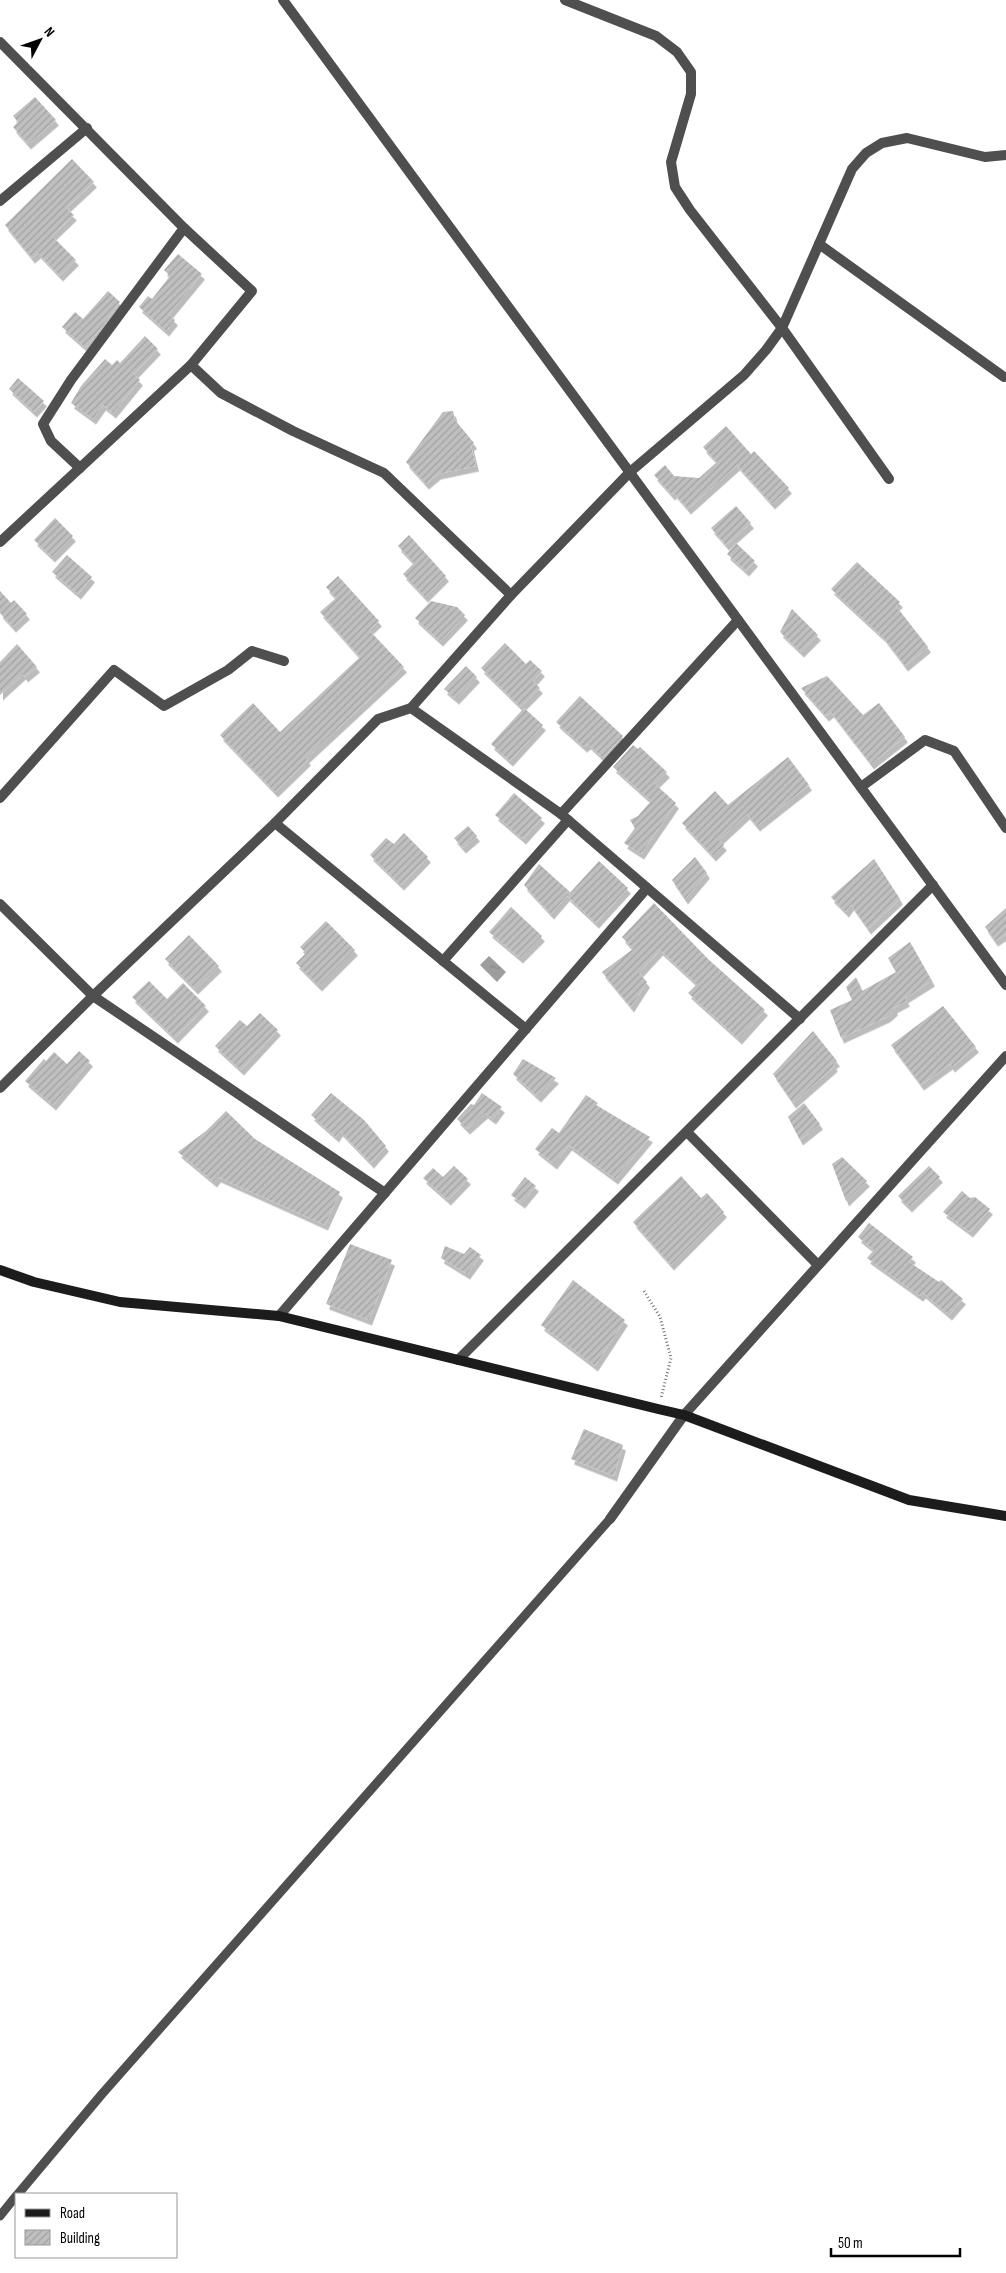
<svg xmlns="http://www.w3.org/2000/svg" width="1006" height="2273" viewBox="0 0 1006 2273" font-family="'Sofia Sans Condensed',sans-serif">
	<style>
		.water { fill: url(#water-ripples) }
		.building { fill: url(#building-hatch); filter: url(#shadow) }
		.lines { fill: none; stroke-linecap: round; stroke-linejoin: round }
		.path { stroke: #717171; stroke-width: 3; stroke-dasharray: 1 2.5; stroke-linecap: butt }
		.lane { stroke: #4f4f4f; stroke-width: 9 }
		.street { stroke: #4f4f4f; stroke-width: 10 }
		.secondary { stroke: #1c1c1c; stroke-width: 10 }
	</style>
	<defs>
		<pattern id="water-ripples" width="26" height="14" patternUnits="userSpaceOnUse" patternTransform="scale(1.25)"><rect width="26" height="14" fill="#9d9d9d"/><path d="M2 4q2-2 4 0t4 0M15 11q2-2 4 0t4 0" fill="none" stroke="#858585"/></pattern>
		<pattern id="building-hatch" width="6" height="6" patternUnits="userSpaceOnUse" patternTransform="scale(1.25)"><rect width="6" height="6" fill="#bfbfbf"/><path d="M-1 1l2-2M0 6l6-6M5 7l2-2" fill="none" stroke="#a2a2a2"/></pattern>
		<filter id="shadow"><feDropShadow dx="3" dy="5.5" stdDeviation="0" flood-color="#0004"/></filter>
	</defs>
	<rect width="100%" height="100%" fill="#fff"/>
	<!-- water -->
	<path class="water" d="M489,956L506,972L497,982L480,965Z"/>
	<!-- building -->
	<g class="building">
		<path d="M35,97L56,120L28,144L13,127L18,122L13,116Z"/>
		<path d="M72,159L94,182L66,208L74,215L52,236L76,260L60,276L38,253L32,258L5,225Z"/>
		<path d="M178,254L202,274L169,314L175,320L166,331L139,307L148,296L152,299L170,276L164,270Z"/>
		<path d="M108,291L120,302L86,348L62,327L75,312L83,319Z"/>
		<path d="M145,336L158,349L134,374L140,380L113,413L103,405L93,419L71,403L81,386L105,359L112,365L117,360L120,363Z"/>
		<path d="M18,378L44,401L34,412L9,389Z"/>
		<path d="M453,411L455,420L474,443L471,446L476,466L438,474L426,484L406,462L443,412Z"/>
		<path d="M726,426L751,454L754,451L789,488L772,504L737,465L688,509L674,493L672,495L654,475L665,465L674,476L699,478L717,462L703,447Z"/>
		<path d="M736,506L751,523L726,545L711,528Z"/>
		<path d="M55,518L73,536L52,557L34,540Z"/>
		<path d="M409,535L446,576L425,597L403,574L414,563L398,546Z"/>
		<path d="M736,543L755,561L746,571L727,554Z"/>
		<path d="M67,555L92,577L78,594L52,572Z"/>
		<path d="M857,562L900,602L896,606L928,647L905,666L883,637L831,589Z"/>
		<path d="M338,576L379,621L369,630L404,667L306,758L308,760L275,792L220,735L253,703L280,732L360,657L320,612L336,598L326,587Z"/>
		<path d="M0,591L11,603L14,600L27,614L13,627L0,613Z"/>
		<path d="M431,601L457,607L465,615L440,641L415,618Z"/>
		<path d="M792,609L818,635L801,652L780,632Z"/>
		<path d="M505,643L526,664L530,660L542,671L533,681L540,688L521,707L481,668Z"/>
		<path d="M17,644L37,667L25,677L23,674L0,695V662Z"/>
		<path d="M466,666L477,677L456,699L444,689Z"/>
		<path d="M827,676L863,715L879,703L905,737L871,764L831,712L826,716L801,688Z"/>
		<path d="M580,696L623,736L603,758L588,744L584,747L556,722Z"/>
		<path d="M524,708L543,725L510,761L491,744Z"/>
		<path d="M633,745L638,749L640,747L667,772L655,784L676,803L641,854L624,843L635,828L630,820L638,816L651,801L613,767Z"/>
		<path d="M788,757L809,785L757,826L747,814L719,840L724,845L713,856L682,823L715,791L728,805Z"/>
		<path d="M514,793L542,818L523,839L495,815Z"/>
		<path d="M468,826L477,836L463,848L454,838Z"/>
		<path d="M404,833L428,857L401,885L370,855L386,838L394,844Z"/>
		<path d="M695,857L707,873L685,899L672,880Z"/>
		<path d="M874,859L900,899L868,929L851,905L846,912L831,897Z"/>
		<path d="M599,861L628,888L596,923L567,896Z"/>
		<path d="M539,864L570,892L551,914L524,885Z"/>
		<path d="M654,903L708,959L765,1010L739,1039L688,993L697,984L660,950L639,973L647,982L631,1007L602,972L633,949L622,937Z"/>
		<path d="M511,907L542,936L520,958L489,932Z"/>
		<path d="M1006,908V934L995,941L985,927Z"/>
		<path d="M326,921L355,950L319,986L296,963L306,953L300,947Z"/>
		<path d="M189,935L219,966L195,989L165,959Z"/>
		<path d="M910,942L932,981L905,998L907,1001L894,1008L895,1010L887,1017L841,1038L830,1010L852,1000L846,987L856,977L862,991L896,972L888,958Z"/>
		<path d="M149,981L167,999L183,983L206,1006L175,1038L132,997Z"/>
		<path d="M943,1006L976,1047L952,1067L950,1064L921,1085L891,1045Z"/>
		<path d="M260,1013L278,1030L241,1070L215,1046L240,1020L247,1026Z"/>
		<path d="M813,1031L837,1061L833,1064L835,1066L793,1103L773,1074Z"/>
		<path d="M79,1051L90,1061L53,1105L25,1081L44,1059L46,1061L54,1052L67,1064Z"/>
		<path d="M523,1059L556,1078L538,1097L513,1074Z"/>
		<path d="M331,1093L364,1120L386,1146L371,1163L340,1131L336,1137L311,1115Z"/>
		<path d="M482,1093L502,1107L493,1119L485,1113L467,1129L457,1119L471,1104L474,1105Z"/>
		<path d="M586,1095L598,1103L596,1105L650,1137L615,1179L569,1145L554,1164L535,1149L552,1128L559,1133Z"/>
		<path d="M804,1103L820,1124L800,1140L788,1117Z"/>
		<path d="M226,1111L255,1139L340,1192L325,1225L218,1177L214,1182L178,1152L206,1131Z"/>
		<path d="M842,1157L867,1181L846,1201L832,1164Z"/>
		<path d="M454,1166L468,1179L448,1200L423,1178L433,1168L443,1177Z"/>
		<path d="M929,1166L940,1177L909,1207L898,1196Z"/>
		<path d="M681,1176L701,1198L707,1193L724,1212L671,1265L633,1222Z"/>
		<path d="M525,1177L536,1186L522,1203L511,1195Z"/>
		<path d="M962,1191L970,1198L975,1197L990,1209L970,1232L943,1212Z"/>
		<path d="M869,1223L913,1257L909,1262L939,1282L941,1280L963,1299L949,1315L923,1293L920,1296L867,1258L874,1250L858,1237Z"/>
		<path d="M350,1244L392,1260L369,1320L326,1304Z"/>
		<path d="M445,1246L464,1254L470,1247L481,1255L467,1274L441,1258Z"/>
		<path d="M573,1280L625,1320L595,1366L541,1325Z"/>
		<path d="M584,1429L623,1445L614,1476L571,1459Z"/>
	</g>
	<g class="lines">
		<!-- path -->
		<path class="path" d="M644,1291L660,1317L671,1358L661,1398"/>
		<!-- lane -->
		<g class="lane">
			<path d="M18,2194L102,2094L610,1519"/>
			<path d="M0,2216L16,2196"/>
		</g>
		<!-- street -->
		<g class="street">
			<path d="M283,0L1006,985"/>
			<path d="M565,0L656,36L677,52L691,72V94L671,162L675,187L690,210L782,328L889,479"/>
			<path d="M0,42L184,228L252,291L191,365L0,542"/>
			<path d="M0,201L87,128"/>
			<path d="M819,244L1004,377"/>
			<path d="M191,365L221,393L293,431L384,473L511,595"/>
			<path d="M80,468L51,441L43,424L71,380L184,228"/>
			<path d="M411,708L561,814L800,1019"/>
			<path d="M861,787L925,740L954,751L1006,828"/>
			<path d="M0,798L114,670L164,706L228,670L252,651L284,661"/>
			<path d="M561,814L738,620"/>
			<path d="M275,823L526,1029"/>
			<path d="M0,904L93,996L385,1193"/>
			<path d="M443,961L568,820"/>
			<path d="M0,1088L93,996L275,823L378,719L411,708L511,595L630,472L744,375L766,350L782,328L852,169L866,153L882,143L907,138L985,157L1006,155"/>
			<path d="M687,1132L818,1265"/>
			<path d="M279,1316L647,888"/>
			<path d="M458,1360L933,885"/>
			<path d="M610,1519L684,1415L1006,1056"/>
		</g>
		<!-- secondary -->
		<path class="secondary" d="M0,1270L34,1282L120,1302L279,1316L658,1409L684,1415L909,1500L1006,1516"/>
	</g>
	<!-- legend -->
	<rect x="15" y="2193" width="162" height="65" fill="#ffffff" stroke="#999999"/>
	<rect x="25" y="2209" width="25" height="8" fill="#1c1c1c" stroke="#999999"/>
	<text x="60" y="2218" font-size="15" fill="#000000">Road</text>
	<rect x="25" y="2230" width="25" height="15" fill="url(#building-hatch)" stroke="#999999"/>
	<text x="60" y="2243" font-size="15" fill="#000000">Building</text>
	<!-- north arrow -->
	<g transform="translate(40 40) rotate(49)" stroke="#ffffff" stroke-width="4" paint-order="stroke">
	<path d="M0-4L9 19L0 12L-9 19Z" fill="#000000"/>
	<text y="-8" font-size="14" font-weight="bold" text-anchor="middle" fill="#000000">N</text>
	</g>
	<!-- scale -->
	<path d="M831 2248v8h129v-8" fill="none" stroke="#000000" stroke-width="2.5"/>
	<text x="838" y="2248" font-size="15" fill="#000000" stroke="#ffffff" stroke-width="4" paint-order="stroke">50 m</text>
</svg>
